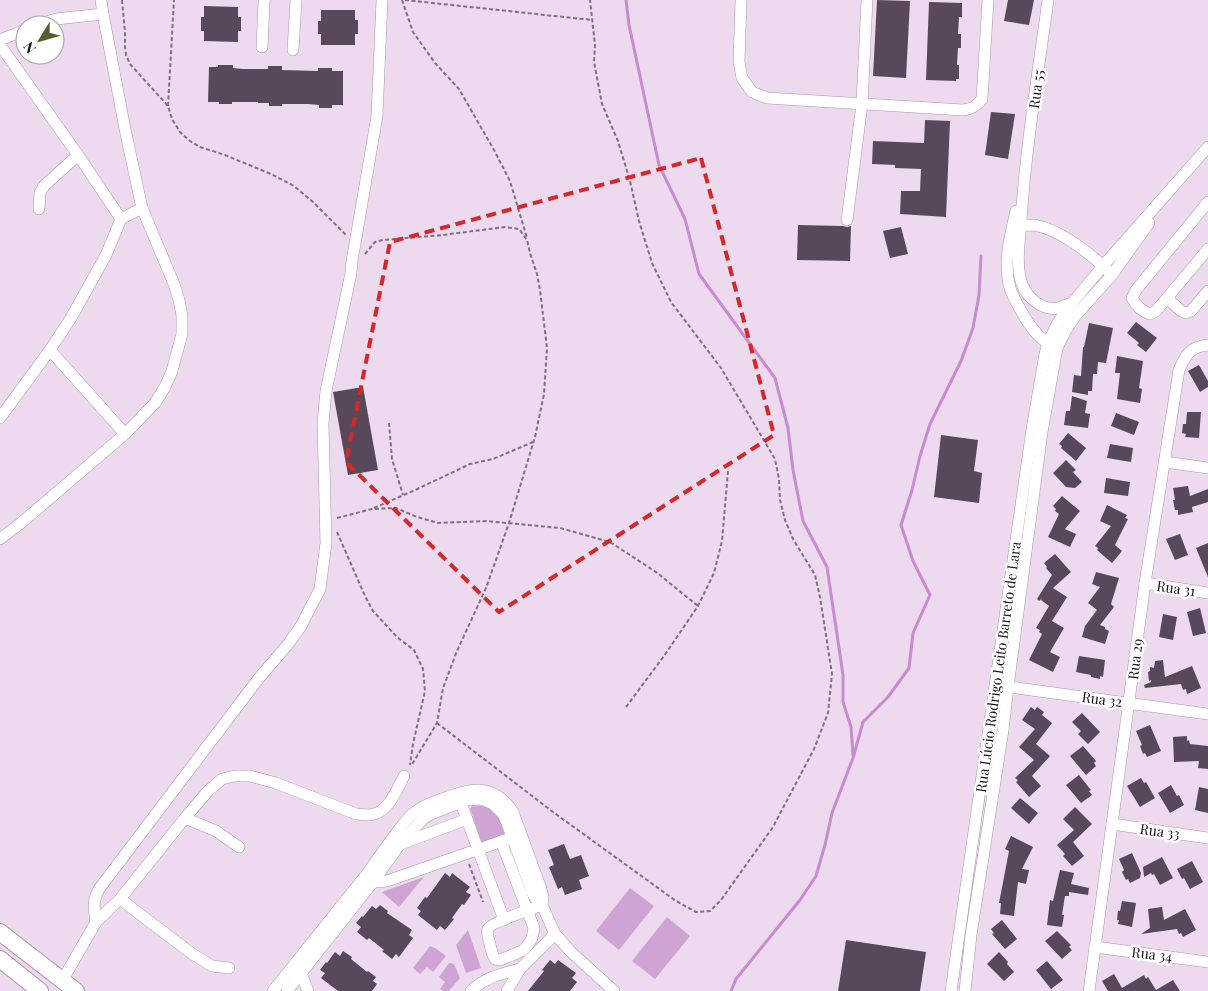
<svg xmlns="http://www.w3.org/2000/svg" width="1208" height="991" viewBox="0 0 1208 991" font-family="'Playfair Display',serif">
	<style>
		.green { fill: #d0a3d5 }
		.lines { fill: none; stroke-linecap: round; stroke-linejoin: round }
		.stream { stroke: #c88bcf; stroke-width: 3 }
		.building { fill: #58495a }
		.minor-casing { stroke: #a795a9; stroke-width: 12 }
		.highway-casing { stroke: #a795a9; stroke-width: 18 }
		.path { stroke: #7e717f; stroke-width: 2; stroke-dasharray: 4 2.5; stroke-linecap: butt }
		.minor { stroke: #fff; stroke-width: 11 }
		.highway { stroke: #fff; stroke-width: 16 }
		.marked { fill: none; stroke: #d62828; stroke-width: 4; stroke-dasharray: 10 6; stroke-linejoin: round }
		.labels { text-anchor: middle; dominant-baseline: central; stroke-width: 5; stroke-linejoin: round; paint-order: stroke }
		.street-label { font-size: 14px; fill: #171118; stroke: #fff }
	</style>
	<rect width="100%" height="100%" fill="#eddaef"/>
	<!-- green -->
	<g class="green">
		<path d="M473,806C495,803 500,819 506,836L482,844L470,808Z"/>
		<path d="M424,877L399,907L382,892Z"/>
		<path d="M630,888L654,906L619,950L596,931Z"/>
		<path d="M667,917L690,936L655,979L632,961Z"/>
		<path d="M468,930L481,968L466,973L456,945Z"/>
		<path d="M430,946L435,948L446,956L433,972L427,967L420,974L413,968Z"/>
		<path d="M449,963H451L454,964L460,978L449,991H443L440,989L445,982L439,977Z"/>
	</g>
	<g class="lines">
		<!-- stream -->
		<g class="stream">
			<path d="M626,0L629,25L659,165L685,219L699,274L775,378L788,428L793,470L803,521L827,567L843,675V702L851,727L853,755"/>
			<path d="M731,991L736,979L800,900L816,876L825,845L832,813L853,758L863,722L888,697L909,668L913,633L930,595L913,561L901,525L912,490L920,456L930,424L961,361L973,328L979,295L981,256"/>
		</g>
	</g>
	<!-- building -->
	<g class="building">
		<path d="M877,0L910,1L906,78L873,76Z"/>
		<path d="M1008,0H1034L1029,25L1004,21Z"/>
		<path d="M929,2L962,3V17H959L958,34H961V48H958L957,65H959V79H956V81L926,80Z"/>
		<path d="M204,6L238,7V17H241V31H238V42L204,41V31H201V17H204Z"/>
		<path d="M321,10H355V20H358V34H355V45H321V34H318V21H321Z"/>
		<path d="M218,65H233V68L243,69H268V66H282V70L318,71V68H332V71H343V105H332V108H319V105L308,104H282V106H269V103H258V102H232V104H219V102H208L209,67H218Z"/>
		<path d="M991,112L1015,114L1008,159L985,155Z"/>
		<path d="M925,120L950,121L946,217L900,214L901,191H920L921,169L895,168V165L872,164L873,141L924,143Z"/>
		<path d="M798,225L843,226L847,227L851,226L850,261L797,260Z"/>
		<path d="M901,227L908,254L890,258L883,231Z"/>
		<path d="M1136,322L1157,338L1146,352L1137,345L1139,343L1127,333Z"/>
		<path d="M1089,323L1113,328L1106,363L1098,362L1097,374H1093L1092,391H1088V395L1072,392L1074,375L1081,376L1083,347H1084Z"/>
		<path d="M1117,356L1143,361L1139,388L1142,389L1140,403L1117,399L1120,373H1115Z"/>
		<path d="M1199,365L1208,381V387L1200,392L1188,371Z"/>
		<path d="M363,387L378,470L348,475L333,392Z"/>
		<path d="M1072,396L1087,401L1085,413L1090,414L1088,428L1064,425L1066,411H1070Z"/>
		<path d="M1187,412H1201L1199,438L1185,437L1186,434L1182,433L1183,424H1186Z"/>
		<path d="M1116,413L1139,422L1134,435L1111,426Z"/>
		<path d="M1068,433L1086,448L1076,461L1061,448L1062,446L1059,444Z"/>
		<path d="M941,435L978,440L974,471L982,473L979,503L934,497Z"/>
		<path d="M1110,444L1133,448L1131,462L1107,458Z"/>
		<path d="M1066,460L1076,470L1073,472L1082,482L1075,488L1066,487L1053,473Z"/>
		<path d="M1106,478L1130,482L1128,496L1104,493Z"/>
		<path d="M1188,486L1190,496L1208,489V502L1192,507L1193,512L1178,515V510H1175L1173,500H1175L1173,488Z"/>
		<path d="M1062,496L1080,511L1065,529L1076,534L1070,547L1048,537L1059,514L1055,511L1056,509L1053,506Z"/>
		<path d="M1107,505L1127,515L1125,518L1128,519L1115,545L1122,551L1112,563L1097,550L1098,548L1095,546L1111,526L1100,521Z"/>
		<path d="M1180,534L1188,555L1175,560L1166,539Z"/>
		<path d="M1208,543V577L1196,548Z"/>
		<path d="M1055,554L1071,572L1053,588L1067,597L1052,621L1064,628L1050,652L1060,657L1053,672L1029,660L1042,634L1039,632L1040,630L1036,628L1049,606L1041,600L1042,598L1039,601L1037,599L1052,575L1046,568L1047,567L1044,563Z"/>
		<path d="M1096,572L1119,578L1111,604L1114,607L1100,625L1105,627V629L1109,631L1105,644L1082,637L1085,626L1097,610L1088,603L1100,587L1092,584Z"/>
		<path d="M1200,608L1206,633L1193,636L1187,612Z"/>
		<path d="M1163,614L1177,617L1173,640L1159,637Z"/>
		<path d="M1079,656L1105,660L1103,677L1100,676V679L1091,677V675L1076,672Z"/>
		<path d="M1163,660L1165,677L1192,666L1201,688L1187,694L1186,689L1183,690L1181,684L1145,688L1144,685L1151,682V680L1149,681L1148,672L1150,671V667L1154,668L1155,661Z"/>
		<path d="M1031,707L1035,710L1037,707L1044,712L1042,715L1052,723L1036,744L1050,756L1032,776L1041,786L1029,797L1016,782L1018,780L1015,778L1034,760L1019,747L1035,729L1022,720Z"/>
		<path d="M1082,713L1100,732L1088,744L1078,734L1081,731L1072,722Z"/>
		<path d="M1150,725L1161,751L1147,757L1145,753L1143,754L1140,746L1142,745L1136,731Z"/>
		<path d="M1187,736V741L1189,740L1190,744L1208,746V769L1198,768L1199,761L1174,762L1173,737Z"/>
		<path d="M1083,746L1096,761L1094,763L1096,766L1086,775L1070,756Z"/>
		<path d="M1079,775L1091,790L1089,791L1092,795L1081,803L1066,785Z"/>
		<path d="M1141,778L1144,783L1146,782L1155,798L1140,807L1127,786Z"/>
		<path d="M1171,785L1177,796L1179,795L1184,805L1170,813L1158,793Z"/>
		<path d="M1199,787L1208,789V813L1195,810Z"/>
		<path d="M1020,798L1038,813L1029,824L1011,808Z"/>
		<path d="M1075,807L1092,824L1073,842L1084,856L1072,866L1063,856L1065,854L1057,845L1074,830L1063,819Z"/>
		<path d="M1011,836L1033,847L1022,869L1029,870L1026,884L1018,882L1014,916L1000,914L1001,903H999L1009,851L1005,849Z"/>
		<path d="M564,844L570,859L581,855L589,876L579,880L582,889L565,895L562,887L558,889L549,867L554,865L548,850Z"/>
		<path d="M1132,853L1141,873L1140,878L1130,883L1128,879L1126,880L1122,872L1124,870L1119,859Z"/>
		<path d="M1162,857L1173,878L1160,885L1154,874L1152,875L1151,873L1144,877L1143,867Z"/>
		<path d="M1192,861L1203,882L1190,889L1184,878L1182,879L1177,869Z"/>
		<path d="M1060,870L1074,873L1071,884L1089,888L1088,895L1069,892V896H1065L1062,915H1064L1062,927L1047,925L1050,900L1053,901Z"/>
		<path d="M445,873L450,877L452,873L470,887L466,892L471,895L464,905L462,904L452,918L454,919L445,930L440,926L437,930L418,915L421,911L417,908L425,897L427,898Z"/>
		<path d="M1122,901L1136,903L1132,927L1118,924L1119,920H1117L1118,911H1120Z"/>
		<path d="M380,905L388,911L387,913L412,930L409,935L413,938L399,957L396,954L392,959L382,951L384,950L369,938L367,940L357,932L361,927L356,923L362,916L363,917L372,906L376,909Z"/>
		<path d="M1162,907L1164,920L1185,909L1196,930L1183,937L1181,933L1179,934L1177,929L1141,934L1150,928L1148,909Z"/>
		<path d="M1002,920L1017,939L1005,949L992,934L994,933L991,929Z"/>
		<path d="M1057,931L1071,945L1069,947L1072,950L1062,959L1045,941Z"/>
		<path d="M846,940L926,952L920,991H838Z"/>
		<path d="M343,951L352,957L351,959L367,972L368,971L376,977L373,981L377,984L372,991H338L321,978L325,973L320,970L326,962L327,963L335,952L340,956Z"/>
		<path d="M999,952L1008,962L1007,964L1014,972L1004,981L987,964Z"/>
		<path d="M550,960L555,964L558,960L576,973L572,978L577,982L570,991H528L544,971L542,970Z"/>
		<path d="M1047,961L1063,980L1051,989L1036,970Z"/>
		<path d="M1114,974L1122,988L1144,975L1146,979L1148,977L1156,990L1173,980L1180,991H1108L1102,981Z"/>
	</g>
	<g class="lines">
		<defs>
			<g id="minor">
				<path d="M741,0L739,62L742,78L752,92L767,98L963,110C972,109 977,106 982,99L988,0"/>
				<path d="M1048,0C1038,73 1026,146 1021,220C1020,241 1015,263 1022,284C1027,298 1043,311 1058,308C1063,307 1068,304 1072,303"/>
				<path d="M36,25L56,19L103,14"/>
				<path d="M0,40L25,30"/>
				<path d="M0,45L78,155L121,219"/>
				<path d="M262,47L264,2L265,0"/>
				<path d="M293,50L296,0"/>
				<path d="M1208,202L1136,290L1132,298C1136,306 1141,311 1150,314L1156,311L1208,249"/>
				<path d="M39,209L40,193L44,186L78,155"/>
				<path d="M1016,211C1010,236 1003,263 1010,288C1013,298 1019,307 1024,316C1031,328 1040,340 1053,346"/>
				<path d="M847,220L862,104L867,0"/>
				<path d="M1015,226C1021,225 1028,225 1034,225C1059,229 1090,253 1107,270"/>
				<path d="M1167,298L1181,311L1186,313L1191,311L1208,291"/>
				<path d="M50,350L125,434"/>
				<path d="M0,418L50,350L71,318L106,255L121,219L142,208"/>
				<path d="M1165,462L1208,468"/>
				<path d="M0,539L21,523L125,434L155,403L165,387L172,371L182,334V316L179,300L174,284L142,208L125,129L103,14L101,0"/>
				<path d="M1145,583L1208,593"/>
				<path d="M1002,686L1208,714"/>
				<path d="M458,795L504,920"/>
				<path d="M185,818L216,831L239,847"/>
				<path d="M1112,824L1208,838"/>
				<path d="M501,841L534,928L532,938L527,946L522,951L500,960L495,959C492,954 491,950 490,944C489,940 486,933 488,929C490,923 534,908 542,905"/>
				<path d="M401,844L467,819"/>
				<path d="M369,880L373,882L387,881L508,839"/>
				<path d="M120,899L191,953L212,966L229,968"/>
				<path d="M96,922C94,907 92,903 99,889L259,678L289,643L301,626L320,589L326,543L323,424L326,391L351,273L352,261L377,116L382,0"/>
				<path d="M1095,947L1208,962"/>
				<path d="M296,969L301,973L308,991"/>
				<path d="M62,981L96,922L120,899L185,818L208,791L222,779L235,776H250L276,783L356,814C360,814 365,815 369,815C389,813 396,791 404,776"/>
				<path d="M273,991C304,952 335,914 366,875C376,861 385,848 395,835C401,827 407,818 415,812C423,805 433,802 442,799C471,788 493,782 513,812L541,889L543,897L542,905L555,934L571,952L614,991"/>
				<path d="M287,991L373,882L400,844L423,819L429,815L467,800L481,799L493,804L503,814L508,826L532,892L536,899L542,905"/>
				<path d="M471,991C485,977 501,974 520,969"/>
				<path d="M507,991L520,969L555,934"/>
				<path d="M951,991L1032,429L1045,354L1048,343L1057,324L1072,303L1103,266L1208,147"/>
				<path d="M965,991L971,935L1003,730L1008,687L1042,432L1057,348L1066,330L1076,315L1112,275L1149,223"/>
				<path d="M1089,991L1125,730L1145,583L1179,370C1186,354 1190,347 1208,345"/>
			</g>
			<g id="highway">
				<path d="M0,932L76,991"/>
				<path d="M0,959L40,991"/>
			</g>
		</defs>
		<!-- minor casing -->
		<use href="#minor" class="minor-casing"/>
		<!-- highway casing -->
		<use href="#highway" class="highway-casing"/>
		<!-- path -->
		<g class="path">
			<path d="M122,0L125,32V47L126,55L130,64L168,106L172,119L180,132L190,141L200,147L225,155L271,174L294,186L313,202L346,235"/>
			<path d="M402,0L413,32L435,63L459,89L494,150L510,181L527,238"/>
			<path d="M405,0L592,20"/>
			<path d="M168,106L174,0"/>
			<path d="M365,254L375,242L383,240L443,235L505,227L519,229L527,240L530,253L537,274L540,290L547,348L544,394L535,437L509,523L486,588L457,651L443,688L437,723L411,766"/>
			<path d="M389,423L392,459L403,495"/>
			<path d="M374,508L413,491L470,464L493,459L533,442"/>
			<path d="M337,518L372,509L396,508L417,517L438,523L486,521L560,528L610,542L656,572L698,606"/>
			<path d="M337,532L365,596L373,611L397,637L414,650L423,669L425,691L413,744L410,765"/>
			<path d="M626,707L664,656L698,606L714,573L722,541L728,471"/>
			<path d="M437,723L553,812L676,901L696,912L710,911L721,900L773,827L814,749L828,713L832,674L820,597L815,575L793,539L785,520L780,500L779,479L775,459L721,368L671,302L652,263L639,221L630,181L618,141L602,104L594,62L595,45L590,0"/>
			<path d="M469,864L483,902"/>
		</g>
		<!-- minor -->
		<use href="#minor" class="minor"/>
		<!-- highway -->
		<use href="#highway" class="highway"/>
	</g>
	<!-- marked area -->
	<path class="marked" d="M701,158L774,435L499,612L346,462L390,242Z"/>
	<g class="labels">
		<!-- street labels -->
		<g class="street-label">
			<text transform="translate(1036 89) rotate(-82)">Rua 55</text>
			<text transform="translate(1176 588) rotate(8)">Rua 31</text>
			<text transform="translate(1135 659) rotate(-83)">Rua 29</text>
			<text transform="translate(998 667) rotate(-82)">Rua Lúcio Rodrigo Leito Barreto de Lara</text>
			<text transform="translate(1102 699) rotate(8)">Rua 32</text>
			<text transform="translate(1160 831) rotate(8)">Rua 33</text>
			<text transform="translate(1152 954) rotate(7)">Rua 34</text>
		</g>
	</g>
	<!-- north arrow -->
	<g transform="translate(40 40) rotate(233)"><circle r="24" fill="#ffffff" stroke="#a2a0a3"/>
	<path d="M0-4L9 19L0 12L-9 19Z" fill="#585c2a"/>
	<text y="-8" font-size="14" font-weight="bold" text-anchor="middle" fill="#171118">N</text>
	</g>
</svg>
